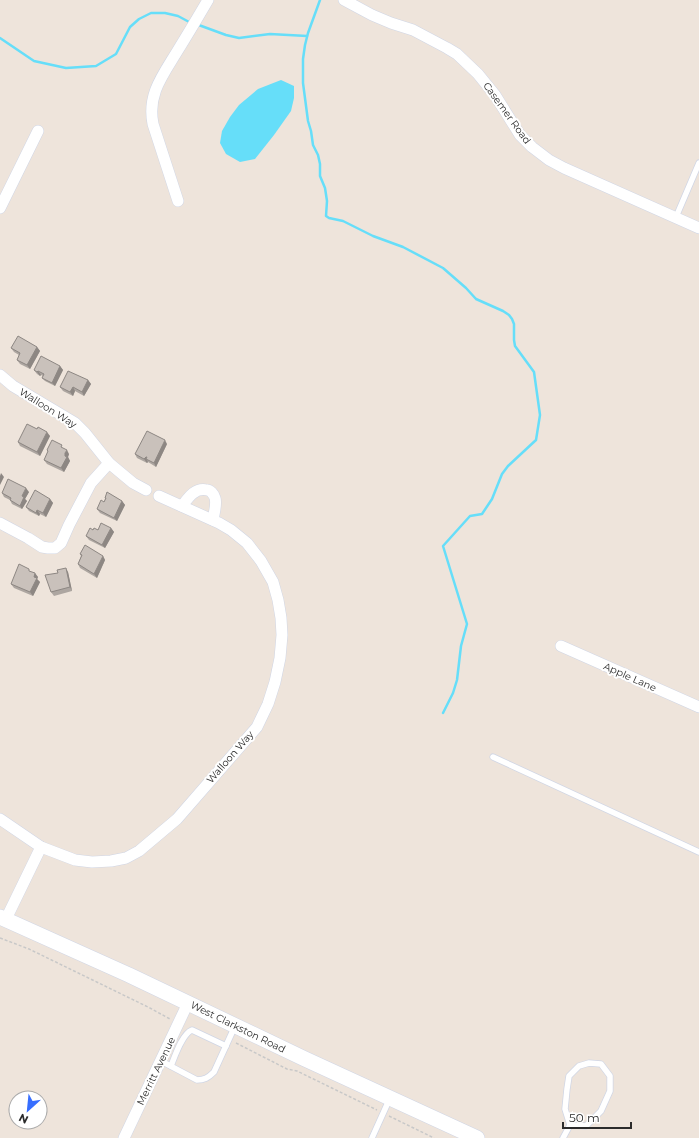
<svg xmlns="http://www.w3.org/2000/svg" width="699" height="1138" viewBox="0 0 699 1138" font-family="Montserrat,sans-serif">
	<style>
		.water { fill: #66def9 }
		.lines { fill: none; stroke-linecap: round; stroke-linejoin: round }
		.stream { stroke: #66def9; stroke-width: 2.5 }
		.lane-casing { stroke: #d0d6e5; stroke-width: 7 }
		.street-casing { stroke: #d0d6e5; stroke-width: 12 }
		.secondary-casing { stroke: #d0d6e5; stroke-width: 16 }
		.path { stroke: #c8c8c8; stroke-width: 1.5; stroke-dasharray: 3 2; stroke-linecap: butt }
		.lane { stroke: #fff; stroke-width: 5.5 }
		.street { stroke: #fff; stroke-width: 11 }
		.secondary { stroke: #fff; stroke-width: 15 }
		.wall { fill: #ada6a1 }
		.shaded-wall { fill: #8d8783 }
		.building { fill: #c9c1bb; stroke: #8d8783 }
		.labels { text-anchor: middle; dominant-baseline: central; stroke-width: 4; stroke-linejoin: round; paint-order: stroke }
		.street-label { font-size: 10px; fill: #2b2b2b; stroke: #fff }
	</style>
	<rect width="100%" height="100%" fill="#eee4db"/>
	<!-- water -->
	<path class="water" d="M281,80L294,86V98L291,111L274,135L255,159L240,162L226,154L220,143L222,131L230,117L239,105L258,89Z"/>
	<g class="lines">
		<!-- stream -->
		<g class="stream">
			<path d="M320,0L308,33L305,45L303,59V83L308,121L311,131L313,145L318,155L320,164V176L325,188L327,201L326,216L329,218L343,221L373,236L403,247L443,268L466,288L476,299L503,311L509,315L512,319L514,324V340L515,346L534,372L540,415L536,440L508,466L502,474L492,499L482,514L470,516L443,546L467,624L461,646L457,680L453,693L443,713"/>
			<path d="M196,24L226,35L239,38L270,34L307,36"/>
			<path d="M0,38L34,61L66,68L96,66L116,54L130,27L139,19L151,13H165L178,16L191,23"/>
		</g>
		<defs>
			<g id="lane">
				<path d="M676,217L699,163"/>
				<path d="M493,757L699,852"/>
				<path d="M161,1061L197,1080C204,1080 208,1078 214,1072L235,1026"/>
				<path d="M171,1066C175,1056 182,1034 192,1030L226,1046"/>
				<path d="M372,1138L390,1098"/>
				<path d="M563,1138L570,1125L565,1109L567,1089L569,1076L579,1066L589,1063L601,1064L610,1076V1091L601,1111L586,1126L570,1125"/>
			</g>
			<g id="street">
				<path d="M344,0L372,15L391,23L413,30L447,48L457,54L478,74L495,95L520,135L532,147L549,160L564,168L699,228"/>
				<path d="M178,201L153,124C147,94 163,75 178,50C188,34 198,17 208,0"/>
				<path d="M0,208L38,131"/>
				<path d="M0,375L13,386L75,423L85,433L109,463L133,483L146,490"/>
				<path d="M182,506C188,498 195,487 207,490C210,490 214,494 215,498C217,504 214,513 213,520"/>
				<path d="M0,523L28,538L42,547L48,548H55L61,543L69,525L91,483L109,463"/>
				<path d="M561,646L699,707"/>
				<path d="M0,819L41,847L75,860L92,862L111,861L126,858L139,851L177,819L257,727L268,704L275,682L280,658L282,635L281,618L278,600L273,582L261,561L247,543L231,530L219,523L159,496"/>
				<path d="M6,919L41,847"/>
				<path d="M124,1138L188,1003"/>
			</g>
			<path id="secondary" d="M0,917L129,975L305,1059L477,1138"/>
		</defs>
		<!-- lane casing -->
		<use href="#lane" class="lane-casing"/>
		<!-- street casing -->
		<use href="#street" class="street-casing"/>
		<!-- secondary casing -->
		<use href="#secondary" class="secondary-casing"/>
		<!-- path -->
		<g class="path">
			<path d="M0,938L29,949L148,1007L170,1019"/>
			<path d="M236,1043L287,1069L297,1071L377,1110"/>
			<path d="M389,1116L434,1138"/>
		</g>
		<!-- lane -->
		<use href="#lane" class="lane"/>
		<!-- street -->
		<use href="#street" class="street"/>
		<!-- secondary -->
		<use href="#secondary" class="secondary"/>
	</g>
	<!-- wall -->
	<g class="wall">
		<path d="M37,347L40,351L30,369L20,364L17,360L19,355L14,352L11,348Z"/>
		<path d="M60,366L63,370L55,386L45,381L42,378L43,376L41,375L40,376L37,374L34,370Z"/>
		<path d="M88,380L91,384L84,396L75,391L73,396L63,391L60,387Z"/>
		<path d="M37,429L50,436L40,456L20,446L18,442Z"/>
		<path d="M167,444L156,467L148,462L147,463L137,458L135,454Z"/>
		<path d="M47,450L69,454L68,457L70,461L64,472L47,464L44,460L48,452Z"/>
		<path d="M29,492L25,499L27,501L22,509L12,504L10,500L4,497L2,493Z"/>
		<path d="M105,498L122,501L125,505L117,521L100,513L97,509L104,502L105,499Z"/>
		<path d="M50,499L53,503L46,517L40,514L39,516L29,511L26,507Z"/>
		<path d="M111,528L114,532L105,548L89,540L86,536L93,530Z"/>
		<path d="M80,554L103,556L105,560L97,578L80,568L78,564L81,556Z"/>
		<path d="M31,572L38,577L37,579L40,582L33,596L14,588L11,584Z"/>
		<path d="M68,572L72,591L54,596L51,592Z"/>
	</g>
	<!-- shaded-wall -->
	<g class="shaded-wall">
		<path d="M37,347L40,351L30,369L27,365Z"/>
		<path d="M60,366L63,370L55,386L52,383Z"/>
		<path d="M38,371L41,375L40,376L37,372Z"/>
		<path d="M88,380L91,384L84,396L82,392Z"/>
		<path d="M73,387L75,391L73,396L70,392Z"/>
		<path d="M47,432L50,436L40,456L37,452Z"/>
		<path d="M165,440L167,444L156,467L154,463Z"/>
		<path d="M67,450L69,454L68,457L70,461L64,472L61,468L65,456V453Z"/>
		<path d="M146,457L148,461L146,459L148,462L147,463L144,459Z"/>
		<path d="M1,473L4,477L0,485V476Z"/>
		<path d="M26,488L29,492L25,499L27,501L22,509L20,506L22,496Z"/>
		<path d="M50,499L53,503L46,517L43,513Z"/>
		<path d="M122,501L125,505L117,521L114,518Z"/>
		<path d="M37,510L40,514L39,516L36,513Z"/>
		<path d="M111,528L114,532L105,548L102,545Z"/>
		<path d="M103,556L105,560L97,578L94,574Z"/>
		<path d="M66,568L68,572L72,591L70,587Z"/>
		<path d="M35,573L38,577L37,579L40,582L33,596L30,592Z"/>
	</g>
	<!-- building -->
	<g class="building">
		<path d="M18,336L37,347L27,365L17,360L20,353L11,348Z"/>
		<path d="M41,356L60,366L52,383L42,378L44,374L38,371L37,372L34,370Z"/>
		<path d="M68,371L88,380L82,392L73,387L70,392L60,387Z"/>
		<path d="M27,424L37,429L38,427L47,432L37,452L18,442Z"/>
		<path d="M147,431L165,440L154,463L146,459L147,457H146L144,459L135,454Z"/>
		<path d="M52,440L62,445L61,447L67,450L65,453V456L67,457L61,468L44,460L48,451L47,450Z"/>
		<path d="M8,479L26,488L22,496L24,497L20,506L10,500L11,498L2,493Z"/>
		<path d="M35,490L50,499L43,513L37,510L36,513L26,507Z"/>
		<path d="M107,492L122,501L114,518L97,509L101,500L104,502L106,498H105Z"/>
		<path d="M101,523L111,528L102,545L86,536L90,528L93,530L94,528L98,530Z"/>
		<path d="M85,545L103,556L94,574L78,564L82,555L80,554Z"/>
		<path d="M19,564L29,569V571L35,573L34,577L37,578L30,592L11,584Z"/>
		<path d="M66,568L70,587L51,592L45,575L58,573L57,570Z"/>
	</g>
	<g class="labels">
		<!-- street labels -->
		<g class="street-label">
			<text transform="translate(507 113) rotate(54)">Casemer Road</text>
			<text transform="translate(48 408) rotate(32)">Walloon Way</text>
			<text transform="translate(630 677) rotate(24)">Apple Lane</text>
			<text transform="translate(230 757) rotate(-49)">Walloon Way</text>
			<text transform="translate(238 1027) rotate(26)">West Clarkston Road</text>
			<text transform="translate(156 1071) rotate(-64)">Merritt Avenue</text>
		</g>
	</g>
	<!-- north arrow -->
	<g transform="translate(28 1110) rotate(207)"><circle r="19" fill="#ffffff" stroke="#aaaaaa"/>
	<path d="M0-3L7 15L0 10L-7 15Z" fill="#376eff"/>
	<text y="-6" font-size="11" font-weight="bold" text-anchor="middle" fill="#2b2b2b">N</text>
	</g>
	<!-- scale -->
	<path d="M563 1122v6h68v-6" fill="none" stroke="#2b2b2b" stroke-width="2"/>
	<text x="569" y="1122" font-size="12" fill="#2b2b2b" stroke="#ffffff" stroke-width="3" paint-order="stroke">50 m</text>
</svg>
